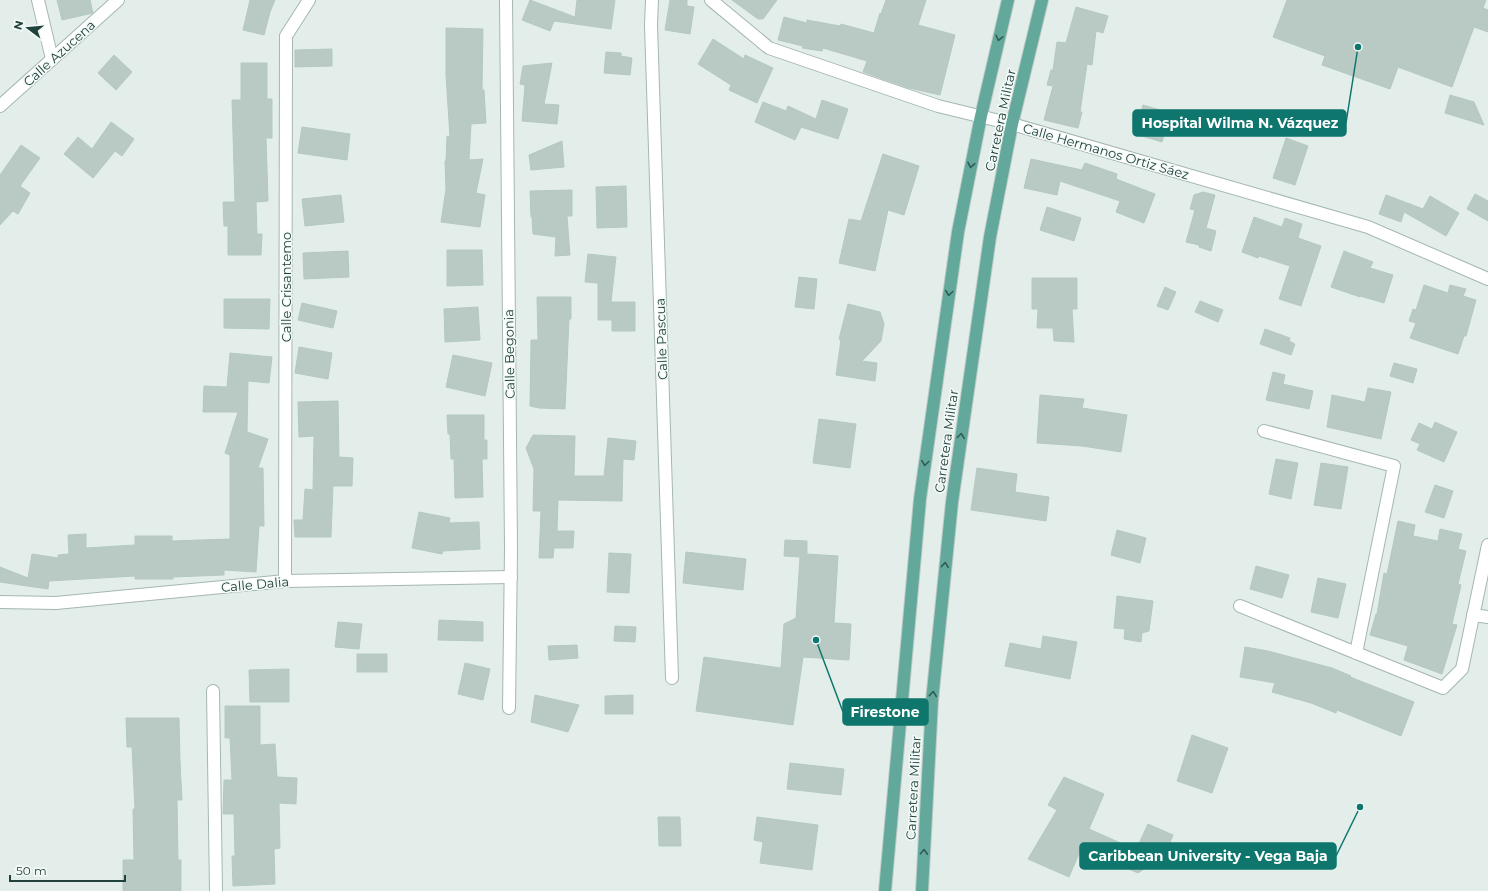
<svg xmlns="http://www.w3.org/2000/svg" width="1488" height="891" viewBox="0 0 1488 891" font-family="Montserrat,sans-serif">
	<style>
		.building { fill: #b8cac3; stroke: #b4c9c2 }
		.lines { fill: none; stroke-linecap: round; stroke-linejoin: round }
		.minor-casing { stroke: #a5b7b2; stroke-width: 14 }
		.major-casing { stroke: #c1cac8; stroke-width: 14 }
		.minor { stroke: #fff; stroke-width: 12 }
		.major { stroke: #62a99c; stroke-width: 12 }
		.oneway { stroke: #305c54 }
		.labels { text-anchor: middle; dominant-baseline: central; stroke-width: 3; stroke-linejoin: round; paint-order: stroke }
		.street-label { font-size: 13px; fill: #20423c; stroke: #f4faf8 }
		.leader { fill: none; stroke: #0f766e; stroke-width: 1.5 }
		.callout-dot { fill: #0f766e; stroke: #f4faf8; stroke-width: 1.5 }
		.callout { fill: #0f766e; stroke: #0f766e; stroke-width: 1.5 }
		.callout-label { font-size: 14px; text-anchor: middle; font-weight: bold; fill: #fff }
	</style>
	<rect width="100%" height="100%" fill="#e3eeea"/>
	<!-- building -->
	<g class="building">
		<path d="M57,0H90L93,13L62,20Z"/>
		<path d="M250,0H275L270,12L264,35L243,30Z"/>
		<path d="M530,0L575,17L577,0H615L611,29L554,21L550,31L522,20Z"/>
		<path d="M670,0H687V6L694,7L690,34L665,30Z"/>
		<path d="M732,0H777L763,19H758Z"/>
		<path d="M886,0H926L918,25L955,35L940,95L909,88L863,72L867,61L823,48L822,51L802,48L803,46L778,40L784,17L807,23V20L840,26L841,24L874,33L880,13L881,14Z"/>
		<path d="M1287,0H1486L1483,8L1488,10V32L1474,27L1452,87L1398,67L1390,89L1322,65L1325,56L1273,37Z"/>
		<path d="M1076,7L1108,16L1103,33L1096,31L1092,65L1087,64L1080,112H1082L1078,128L1044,120L1053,86L1047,85L1051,70H1053L1057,42L1066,43Z"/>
		<path d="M446,28L483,29L482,90H484L486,123L471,124L469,160L483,159L476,193L485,195L480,227L441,222L446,189L445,161H446L447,136L450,137L446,75Z"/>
		<path d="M713,39L744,59L745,55L773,68L757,103L729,90L731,85L698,64Z"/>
		<path d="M332,49V66L295,67V50Z"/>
		<path d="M606,52L621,53V56L632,58L630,75L604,73Z"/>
		<path d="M114,55L132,72L116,90L98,73Z"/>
		<path d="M241,63H267V99H272V138H266L268,201L256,202L257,234H262L261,255H228V226H224L223,202H235L232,100H241Z"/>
		<path d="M552,63L544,104L559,105L557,124L522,121L525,85L520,84L523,66Z"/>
		<path d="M1450,95L1474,102L1484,125L1445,113Z"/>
		<path d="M822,100L848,109L838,139L801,127L795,140L755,122L763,102L786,111L788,106L816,119Z"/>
		<path d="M1143,105L1170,113L1162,142L1135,134Z"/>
		<path d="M111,122L134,139L122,156L115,151L93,178L64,154L78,137L92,149Z"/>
		<path d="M302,127L350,134L347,160L298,153Z"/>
		<path d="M1286,138L1308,146L1295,185L1273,178Z"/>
		<path d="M562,141L564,167L531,170L529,155Z"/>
		<path d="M21,145L40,158L20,186L30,193L18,214L13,211L0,225V175Z"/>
		<path d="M883,154L919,166L904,215L888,210L875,271L839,263L849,219L861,221Z"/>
		<path d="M1031,159L1082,170L1085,163L1117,174L1116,179L1155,194L1144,223L1116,212L1120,201L1060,181L1057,195L1024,188Z"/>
		<path d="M626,186L627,227L597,228L596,187Z"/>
		<path d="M572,190V216H567L570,255L555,256L556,237L533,234L532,217H531L530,191Z"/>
		<path d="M1203,192L1215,195L1206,228L1216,231L1211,251L1199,247V245L1186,242L1195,210L1190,209L1194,195Z"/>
		<path d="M1475,194L1488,201V221L1467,209Z"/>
		<path d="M341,195L344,222L305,226L302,199Z"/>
		<path d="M1386,195L1423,209L1430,196L1459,213L1446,236L1404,212L1401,222L1379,214Z"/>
		<path d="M1047,207L1081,218L1074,241L1040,230Z"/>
		<path d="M1254,217L1282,227L1285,218L1302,224L1298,238L1321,246L1301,306L1279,299L1290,266L1259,256L1258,258L1242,252Z"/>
		<path d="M447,250H482L483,285L447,286Z"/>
		<path d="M348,251L349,277L304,279L303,253Z"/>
		<path d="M1344,251L1373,262L1370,268L1393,275L1384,303L1360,296V297L1331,287Z"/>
		<path d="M588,254L616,257L611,302H635V331H612V320H598V283L585,282Z"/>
		<path d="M799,277L817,279L814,309L795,307Z"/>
		<path d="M1032,278H1077V309H1072L1074,342L1054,341L1053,328H1037L1038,309H1032Z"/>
		<path d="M1424,285L1448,293L1450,285L1466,289L1463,296L1476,300L1466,336H1464L1458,354L1410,338L1416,323L1409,321L1413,309L1416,310Z"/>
		<path d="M1165,287L1176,292L1168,310L1157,306Z"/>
		<path d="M537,297H571V319H569L565,409L539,408L530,406L531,340H538Z"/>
		<path d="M224,299H270L269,329L224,328Z"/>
		<path d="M1200,301L1223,310L1218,322L1195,312Z"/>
		<path d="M302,303L337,311L333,328L298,320Z"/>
		<path d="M848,304L880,312L884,324L881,341L862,361L877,363L875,381L836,375L841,340L839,339Z"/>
		<path d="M478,307L480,340L445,342L444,309Z"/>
		<path d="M1265,329L1290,338L1289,341L1295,344L1291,355L1260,344Z"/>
		<path d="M299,347L332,353L328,379L295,373Z"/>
		<path d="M230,353L272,357L269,383L248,381L247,432L268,439L258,468H263L264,526H259L256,572L224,570V575L173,577V579H135V576L49,581L48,589L0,582V567L28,578L32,554L58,558V555L69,554L68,535L86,534V548L135,545V536H172V541L230,539V455L225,453L238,412H203L204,386L227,387Z"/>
		<path d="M453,355L492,363L485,396L446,387Z"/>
		<path d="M1394,363L1417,369L1413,383L1390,376Z"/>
		<path d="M1273,372L1285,375L1283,384L1313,391L1309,409L1266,400Z"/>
		<path d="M1368,388L1391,392L1381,439L1327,427L1332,395L1365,402Z"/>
		<path d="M1040,395L1084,399L1082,408L1127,415L1121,452L1082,446L1037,443Z"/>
		<path d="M338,401L339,457L353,458L352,486H333L331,537H295L294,520H303L305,489L313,490L314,436L299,437L298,402Z"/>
		<path d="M447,415H484V440H487V459H482L483,497L455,498L454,459H451L450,434H448Z"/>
		<path d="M819,419L856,424L850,468L813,463Z"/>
		<path d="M1435,422L1457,432L1444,462L1417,450L1420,444L1411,440L1419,423L1432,429Z"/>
		<path d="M533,435L575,436L574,476H604L608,438L636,441L634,460L623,459L622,501L558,500L557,531H574L573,548H554L553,558H539L541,511H533L534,469L526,448Z"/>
		<path d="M1276,459L1298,463L1291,499L1269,494Z"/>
		<path d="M1321,463L1348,467L1341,509L1314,505Z"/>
		<path d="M977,468L1017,474L1015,492L1049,497L1046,521L971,510Z"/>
		<path d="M1435,485L1453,491L1444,518L1425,512Z"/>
		<path d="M419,512L450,518L449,523L479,522L480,549L443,551L442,554L412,548Z"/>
		<path d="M1398,521L1415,525L1413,536L1438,541L1440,529L1462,534L1458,549L1466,551L1458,584L1461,585L1452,624L1457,625L1442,674L1404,660L1408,646L1370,635L1376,614H1377L1384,573L1387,574Z"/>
		<path d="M1117,530L1146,538L1140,563L1111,555Z"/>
		<path d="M785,540L807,541V554L838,556L834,623L851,624L849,660L803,657L793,725L696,711L704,657L781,668L784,624L796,618L800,557L784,556Z"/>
		<path d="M686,552L746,559L743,590L683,583Z"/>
		<path d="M609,553L631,554L629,593L607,592Z"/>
		<path d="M1256,566L1289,575L1282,598L1250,589Z"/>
		<path d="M1318,578L1346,584L1338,618L1311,612Z"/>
		<path d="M1117,596L1153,601L1149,631L1142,633L1141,642L1124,639L1125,629L1114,628Z"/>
		<path d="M439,620L483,622V641L438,640Z"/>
		<path d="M338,622L362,624L359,649L335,647Z"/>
		<path d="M615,626L636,627L635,642L614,641Z"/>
		<path d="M1043,636L1077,642L1070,679L1005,666L1010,643L1041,649Z"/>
		<path d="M577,645L578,658L549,660L548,646Z"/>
		<path d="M1245,647L1268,651L1332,668L1351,676L1350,677L1414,702L1401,736L1337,710L1336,713L1311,703L1272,692L1275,683L1240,677Z"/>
		<rect x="357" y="654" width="30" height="18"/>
		<path d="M465,663L490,669L483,700L458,694Z"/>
		<path d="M289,669V702H250L249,670Z"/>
		<path d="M535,695L579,705L568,732L531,722Z"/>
		<path d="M633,695V714H605V696Z"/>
		<path d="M225,706H260V745L275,744L277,777L297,778L296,804L279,803L280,848L274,849L275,884L233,886L232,856H235L234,814H223L224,780H232L230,738H225Z"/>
		<path d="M126,718H179L180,761L182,800H177L178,860H181V891H123V860H134L133,809H135L132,747H127Z"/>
		<path d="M1192,735L1228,748L1212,793L1177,781Z"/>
		<path d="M790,763L844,769L841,795L787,789Z"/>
		<path d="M1064,777L1104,794L1089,829L1136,850L1148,824L1173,835L1165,855L1138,873L1081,849L1069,877L1028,859L1057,810L1048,805Z"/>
		<path d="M658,817H680L681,846H659Z"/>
		<path d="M757,817L818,825L812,870L760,863L763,842L754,840Z"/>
	</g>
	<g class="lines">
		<defs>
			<g id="minor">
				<path d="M38,0L52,59"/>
				<path d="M506,0L511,549L509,708"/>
				<path d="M652,0L651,25L672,678"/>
				<path d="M711,0L769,48L938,106L1012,124L1368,227L1488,279"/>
				<path d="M0,106L118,0"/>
				<path d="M1264,431L1394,466L1356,653"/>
				<path d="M285,581L286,36L309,0"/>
				<path d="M0,602L56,603L285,581L511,577"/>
				<path d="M1240,606L1443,688L1462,669L1488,545"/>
				<path d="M1473,615L1488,617"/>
				<path d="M213,691L216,891"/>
			</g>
			<g id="major">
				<path d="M885,891L920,499L958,232L981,116L1008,0"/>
				<path d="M922,891L932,701L952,502L990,237L1012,124L1042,0"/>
			</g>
		</defs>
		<!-- minor casing -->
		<use href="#minor" class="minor-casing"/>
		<!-- major casing -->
		<use href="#major" class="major-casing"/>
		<!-- minor -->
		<use href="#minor" class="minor"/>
		<!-- major -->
		<use href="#major" class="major"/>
	</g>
	<!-- one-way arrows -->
	<defs><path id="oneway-chevron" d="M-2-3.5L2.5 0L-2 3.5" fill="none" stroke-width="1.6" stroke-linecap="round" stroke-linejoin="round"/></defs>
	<g class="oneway">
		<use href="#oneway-chevron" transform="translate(999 38) rotate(103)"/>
		<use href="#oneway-chevron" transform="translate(971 165) rotate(101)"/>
		<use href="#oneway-chevron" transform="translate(949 293) rotate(98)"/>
		<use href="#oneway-chevron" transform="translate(961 436) rotate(-82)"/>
		<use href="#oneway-chevron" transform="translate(925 463) rotate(98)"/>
		<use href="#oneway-chevron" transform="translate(945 565) rotate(-84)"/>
		<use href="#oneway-chevron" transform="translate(933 694) rotate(-84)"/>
		<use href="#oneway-chevron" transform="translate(924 852) rotate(-87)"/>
	</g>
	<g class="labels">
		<!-- street labels -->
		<g class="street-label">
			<text transform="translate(59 53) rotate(-42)">Calle Azucena</text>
			<text transform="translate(1000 120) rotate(-78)">Carretera Militar</text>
			<text transform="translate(1106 151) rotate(16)">Calle Hermanos Ortiz Sáez</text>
			<text transform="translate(286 287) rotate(-90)">Calle Crisantemo</text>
			<text transform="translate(661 339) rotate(-92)">Calle Pascua</text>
			<text transform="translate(509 354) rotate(-91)">Calle Begonia</text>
			<text transform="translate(946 441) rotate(-82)">Carretera Militar</text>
			<text transform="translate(255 584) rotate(-5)">Calle Dalia</text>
			<text transform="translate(913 788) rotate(-87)">Carretera Militar</text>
		</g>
	</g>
	<!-- callouts -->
	<path class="leader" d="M1358 47L1346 123M816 640L843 712M1360 807L1336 856"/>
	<g class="callout-dot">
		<circle cx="1358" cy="47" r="4"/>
		<circle cx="816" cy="640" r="4"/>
		<circle cx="1360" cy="807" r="4"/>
	</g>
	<g class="callout">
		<rect x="1133" y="110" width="213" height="26" rx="4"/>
		<rect x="843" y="699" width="85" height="26" rx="4"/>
		<rect x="1080" y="843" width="256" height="26" rx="4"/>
	</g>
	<g class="callout-label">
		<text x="1240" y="128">Hospital Wilma N. Vázquez</text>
		<text x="885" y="717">Firestone</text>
		<text x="1208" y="861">Caribbean University - Vega Baja</text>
	</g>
	<!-- north arrow -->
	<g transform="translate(28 28) rotate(286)" stroke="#f4faf8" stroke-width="3" paint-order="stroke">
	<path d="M0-3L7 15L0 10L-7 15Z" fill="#20423c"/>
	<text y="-6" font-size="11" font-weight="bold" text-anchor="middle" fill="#20423c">N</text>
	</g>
	<!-- scale -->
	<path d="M10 875v6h115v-6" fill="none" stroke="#20423c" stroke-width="2"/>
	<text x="16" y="875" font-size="12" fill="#20423c" stroke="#f4faf8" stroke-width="3" paint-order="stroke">50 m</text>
</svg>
